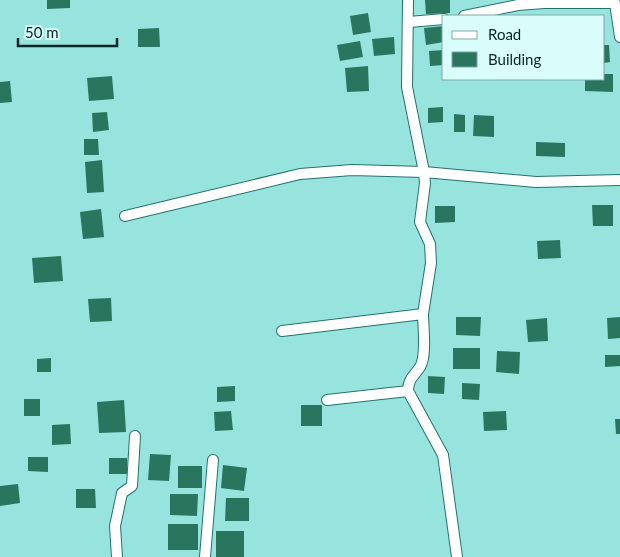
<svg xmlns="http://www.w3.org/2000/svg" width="620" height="557" viewBox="0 0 620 557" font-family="Lato,sans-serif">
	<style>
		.building { fill: #2a755e }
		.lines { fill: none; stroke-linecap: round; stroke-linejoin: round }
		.minor-casing { stroke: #21736e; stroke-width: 12 }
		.minor { stroke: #fff; stroke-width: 10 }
	</style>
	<rect width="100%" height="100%" fill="#97e4de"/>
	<!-- building -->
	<g class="building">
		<path d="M47,0H70V8L47,9Z"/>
		<path d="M425,0H450V13L426,14Z"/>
		<path d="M368,13L371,32L353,35L350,16Z"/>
		<path d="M444,26V42L426,45L424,28Z"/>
		<path d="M159,28L160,47H138V29Z"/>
		<path d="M394,37L395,54L374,56L372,39Z"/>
		<path d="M360,41L363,57L340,61L337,45Z"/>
		<path d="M604,45H609L610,62L604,63Z"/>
		<path d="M444,50V65L430,66L429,51Z"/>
		<path d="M368,66L369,91L347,92L345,68Z"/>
		<path d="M604,74H613V92L585,91V79H604Z"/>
		<path d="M112,76L114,99L89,101L87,78Z"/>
		<path d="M10,81L12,102L0,103V82Z"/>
		<path d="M443,107V122L428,123V108Z"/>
		<path d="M107,112L109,130L93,132L92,113Z"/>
		<path d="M454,114L465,115V132H454Z"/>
		<path d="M474,115L494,116V137L473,136Z"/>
		<path d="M84,139H98L99,155H84Z"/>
		<path d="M536,142L565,143V157L536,156Z"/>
		<path d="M102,160L104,192L87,193L85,162Z"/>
		<path d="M592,205H613V226H593Z"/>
		<path d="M435,206H455V222L435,223Z"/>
		<path d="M101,209L104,237L83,239L80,212Z"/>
		<path d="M560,240L561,258L538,259L537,241Z"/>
		<path d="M61,256L63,281L34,283L32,258Z"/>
		<path d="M111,298L112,321L90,322L88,299Z"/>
		<path d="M456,317H481L480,336L456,335Z"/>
		<path d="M620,317V338L608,339L607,318Z"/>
		<path d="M547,318L548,341L528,342L526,320Z"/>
		<rect x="453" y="348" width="27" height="21"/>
		<path d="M497,351L520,352L519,374L496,372Z"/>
		<path d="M605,355H620V366L605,367Z"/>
		<path d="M51,358V372H37V359Z"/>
		<path d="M428,376L445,377L444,394L428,393Z"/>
		<path d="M462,383L480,384L479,400L462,399Z"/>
		<path d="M235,386V401L217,402V387Z"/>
		<rect x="24" y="399" width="16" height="17"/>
		<path d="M124,400L126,432L99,433L97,402Z"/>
		<rect x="301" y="405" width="21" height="21"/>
		<path d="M231,411L233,430L215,431L214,412Z"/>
		<path d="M506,411L507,430L484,431L483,412Z"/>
		<path d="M615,419H620V434H616Z"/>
		<path d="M70,424L71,444L52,445V425Z"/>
		<path d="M150,454L171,455L169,481L148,480Z"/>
		<path d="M28,457H48V472L28,471Z"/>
		<rect x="109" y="458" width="18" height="16"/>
		<path d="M223,465L247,468L244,491L221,488Z"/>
		<rect x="178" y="466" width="24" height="22"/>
		<path d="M18,484L20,503L0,506V486Z"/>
		<path d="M76,489H95L96,508H76Z"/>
		<path d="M170,494H198L197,516L170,515Z"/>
		<path d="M226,498H249V521H225Z"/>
		<rect x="168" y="524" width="30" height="26"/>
		<rect x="216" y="531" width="28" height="26"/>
	</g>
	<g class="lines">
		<defs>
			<g id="minor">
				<path d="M408,0L407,87L424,172L536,182L620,180"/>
				<path d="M464,16L518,5L544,3H615L620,37"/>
				<path d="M409,22L444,19"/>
				<path d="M125,216L300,174L352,170L424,172L425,183L420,222L430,244L431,263L423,314"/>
				<path d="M282,331L423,314C423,327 427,356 420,367C414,376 408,379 408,391"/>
				<path d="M327,400L408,391L443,455L457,557"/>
				<path d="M117,557L115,526L122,493L132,486L135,436"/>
				<path d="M205,557L213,460"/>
			</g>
		</defs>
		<!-- minor casing -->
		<use href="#minor" class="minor-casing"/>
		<!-- minor -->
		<use href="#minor" class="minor"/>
	</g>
	<!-- legend -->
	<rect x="442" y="15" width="162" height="65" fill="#d8fdfa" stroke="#83a7a4"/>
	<rect x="452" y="31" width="25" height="8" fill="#ffffff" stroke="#83a7a4"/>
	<text x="488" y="40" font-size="15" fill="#042624">Road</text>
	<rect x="452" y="52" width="25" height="15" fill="#2a755e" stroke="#83a7a4"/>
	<text x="488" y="65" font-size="15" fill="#042624">Building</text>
	<!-- scale -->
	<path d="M18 38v8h99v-8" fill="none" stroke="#042624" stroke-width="2.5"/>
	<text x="25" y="38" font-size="15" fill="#042624" stroke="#d8fdfa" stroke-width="4" paint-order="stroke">50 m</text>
</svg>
